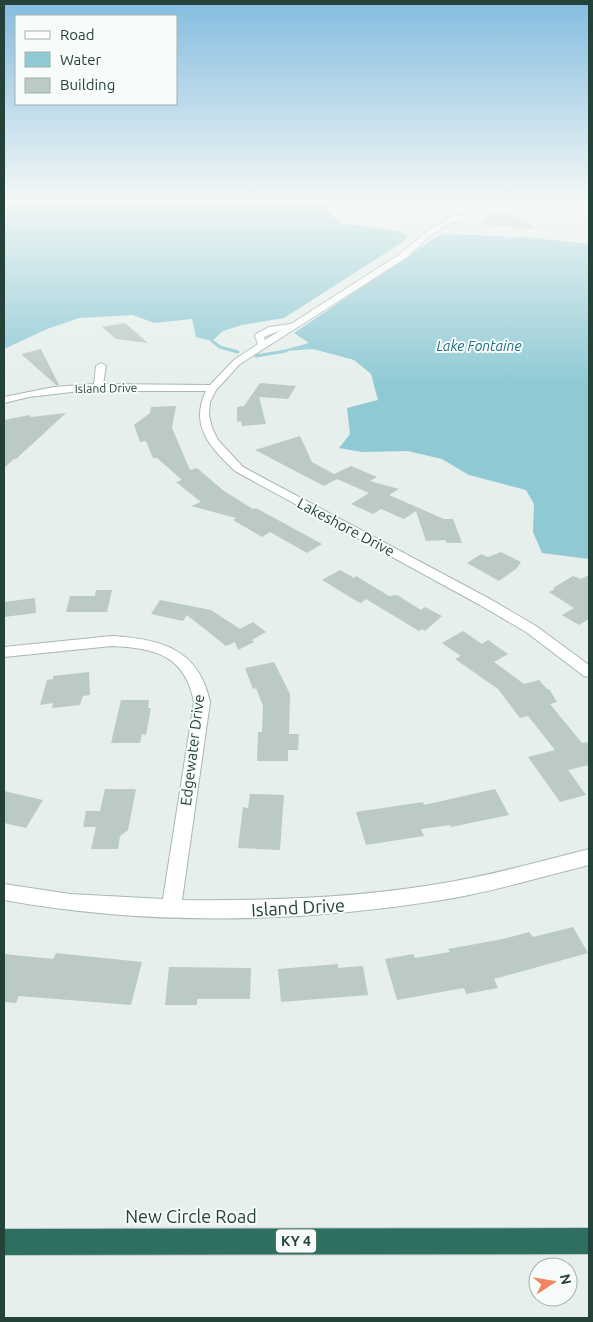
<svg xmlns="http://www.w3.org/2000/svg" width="593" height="1322" viewBox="0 0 593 1322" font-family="Ubuntu,sans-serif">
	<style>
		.water { fill: #8ec9d4 }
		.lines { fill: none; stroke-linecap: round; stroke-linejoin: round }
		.stream { stroke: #8ec9d4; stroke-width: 3 }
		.building { fill: #bbcac4 }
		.street-casing { stroke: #a8b8b2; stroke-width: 2 }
		.highway-casing { stroke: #c2cac8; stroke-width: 2 }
		.street { fill: #fff; fill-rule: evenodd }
		.highway { fill: #2f6f62; fill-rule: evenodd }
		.labels { text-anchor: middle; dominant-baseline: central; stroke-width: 4; stroke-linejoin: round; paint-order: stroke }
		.far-street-label { font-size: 12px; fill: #24423a; stroke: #f7fbf9 }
		.far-water-label { font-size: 14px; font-style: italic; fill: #1c6f80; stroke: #f7fbf9 }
		.shield { fill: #f7fbf9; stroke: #637a73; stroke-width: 1 }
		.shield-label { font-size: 14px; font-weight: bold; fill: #24423a }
		.street-label { font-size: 15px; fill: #24423a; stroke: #f7fbf9 }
		.near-street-label { font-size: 18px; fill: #24423a; stroke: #f7fbf9 }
	</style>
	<rect width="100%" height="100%" fill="#e6efeb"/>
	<!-- water -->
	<g class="water">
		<path d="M4,201H331L326,203L327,210L341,223L397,231L406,235V240L284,318L242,325L223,331L212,341L196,337L192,319L154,323L133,315L79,318L47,329L4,349Z"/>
		<path d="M443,234L501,236L509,238L525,237L589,244V559L542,553L533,532L534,504L526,490L469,475L442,459L408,451L362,452L339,448L350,434L347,408L378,400L371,374L354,360L313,349L286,351L287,349L309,343L294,333L436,237Z"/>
	</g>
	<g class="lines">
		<!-- stream -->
		<g class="stream">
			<path d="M212,341L220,347L238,352"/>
			<path d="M256,356L286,351"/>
		</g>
	</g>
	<!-- building -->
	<g class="building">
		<path d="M504,213L533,226V229L481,224L487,216Z"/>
		<path d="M125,323L148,343L116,339L102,327Z"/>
		<path d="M41,349L59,385H56L21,354Z"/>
		<path d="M260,383L296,386L288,399L259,397L266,424L242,426L241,421L237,422V407L244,406Z"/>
		<path d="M176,406L172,428L190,470L197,468L224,491L253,509L256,508L322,544L307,553L270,532L262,537L233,520L236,518L191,506L201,502L176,482L182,480L157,458H153L146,441L140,442L134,425L150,413L151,407Z"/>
		<path d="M66,413L16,459H14L4,468V420L30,415L31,417Z"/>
		<path d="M300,436L312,462L334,474L351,466L377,477L370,481L399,489L389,495L444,519H453L462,543H447L445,540L426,541L416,511L404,519L381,509L373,514L351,504L369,493L337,479L324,486L255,450Z"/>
		<path d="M501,552L521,562L516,569L499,581L467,563L481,554L488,557Z"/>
		<path d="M340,570L354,578L356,576L389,596L397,595L421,610L425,607L442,616L425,631L422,629L419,631L366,599L361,603L358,602L322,580Z"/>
		<path d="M589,575V619L579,625L562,615L574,608L549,592L555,589L553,588L573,576L581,579Z"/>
		<path d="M96,590H112L107,612H66L70,596H95Z"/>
		<path d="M35,598L36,613L4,617V602Z"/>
		<path d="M160,600L211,610L240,629L253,622L266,632L252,640L254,642L238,650L235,642L226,646L187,615L183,621L151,614Z"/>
		<path d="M463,631L482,644L488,640L508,654L494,662L524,684L539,680L547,689H549L557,702L550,704L582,743L589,742V765L568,770L586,795L560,802L528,757L555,750L528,716L520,718L498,689L455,659L461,656L442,643Z"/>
		<path d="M274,662L290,694L289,734H299L298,750H288V761H257L258,732H262L263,706L256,688L253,689L245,668Z"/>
		<path d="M89,672L90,695L83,696L80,705L52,708L53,703L40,705L47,680L53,679V676Z"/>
		<path d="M121,700H149L148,708H151L146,735L142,734L140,743H111Z"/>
		<path d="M105,789H136L128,830L120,836L118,849H91L96,827H83L86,811H100Z"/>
		<path d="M495,789L509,815L451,827L450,825L421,829L424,836L366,845L356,812L423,802L424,805Z"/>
		<path d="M4,791L43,800L26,828L4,823Z"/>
		<path d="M250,794L284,795L280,850L238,848L243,807L248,808Z"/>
		<path d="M573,927L588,953L494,979L498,988L466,994L464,988L397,1000L385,959L413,954L415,958L450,952L448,949L503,939L529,932L533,937Z"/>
		<path d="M56,953L142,962L131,1005L19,996L16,1003L4,1002V954L53,959Z"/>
		<path d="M338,964V968L363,966L368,995L281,1002L278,969Z"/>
		<path d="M169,967L251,968L250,999H197V1005H165Z"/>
	</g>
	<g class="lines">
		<defs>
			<g id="street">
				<path d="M547,201H564L478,215L450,223L429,236L406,258L240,364L216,390L210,402L209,415L212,428L218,440L243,467L490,599L536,626L589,665V677L584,676L526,632L480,605L235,471C211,448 189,426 206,391H80L29,397L4,403V397L54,387L94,384L96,366L101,363L106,366L103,384L210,385L234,360L258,344L255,336L256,334L269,327L291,324L400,254L429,230L451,218L407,205V203L458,216L496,208ZM281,330L265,340L264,337Z"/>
				<path d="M112,636C161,639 199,649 210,702L182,900C269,901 358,898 444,883C493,875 541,861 589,849V865C540,877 492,892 442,900C298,923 147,926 4,900V884L70,894L163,899L194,702C185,655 155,648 112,646L4,657V647Z"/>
			</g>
			<path id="highway" d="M589,1228V1254L4,1255V1229Z"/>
		</defs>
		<!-- street casing -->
		<use href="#street" class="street-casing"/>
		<!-- highway casing -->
		<use href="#highway" class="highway-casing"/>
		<!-- street -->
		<use href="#street" class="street"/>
		<!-- highway -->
		<use href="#highway" class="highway"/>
	</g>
	<!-- sky -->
	<linearGradient id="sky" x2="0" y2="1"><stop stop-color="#84bce0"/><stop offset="0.52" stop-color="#f4f8f6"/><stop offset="1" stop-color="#f4f8f6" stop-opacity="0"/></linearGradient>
	<rect width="593" height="386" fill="url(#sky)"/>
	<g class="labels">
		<!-- far-street labels -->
		<g class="far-street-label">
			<text transform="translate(106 388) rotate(-1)">Island Drive</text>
		</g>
		<!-- far-water labels -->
		<g class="far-water-label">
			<text x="479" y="346">Lake Fontaine</text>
		</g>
		<!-- shield labels -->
		<rect class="shield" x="276" y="1229.5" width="40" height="23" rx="4"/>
		<g class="shield-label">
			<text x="296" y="1241">KY 4</text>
		</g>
		<!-- street labels -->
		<g class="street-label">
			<text transform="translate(346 527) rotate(28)">Lakeshore Drive</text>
			<text transform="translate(192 750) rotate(-83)">Edgewater Drive</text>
		</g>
		<!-- near-street labels -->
		<g class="near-street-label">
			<text transform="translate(298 907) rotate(-3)">Island Drive</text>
			<text x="191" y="1216">New Circle Road</text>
		</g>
	</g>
	<!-- border -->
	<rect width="593" height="1322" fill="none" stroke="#24423a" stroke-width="10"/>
	<!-- legend -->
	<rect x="15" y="15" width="162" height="90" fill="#f7fbf9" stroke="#a3b1ad"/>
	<rect x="25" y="31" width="25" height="8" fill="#ffffff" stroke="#a3b1ad"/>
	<text x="60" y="40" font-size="15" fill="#24423a">Road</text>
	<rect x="25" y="52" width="25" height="15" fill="#8ec9d4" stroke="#a3b1ad"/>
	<text x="60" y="65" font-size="15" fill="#24423a">Water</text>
	<rect x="25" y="78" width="25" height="15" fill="#bbcac4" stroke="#a3b1ad"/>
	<text x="60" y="90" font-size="15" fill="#24423a">Building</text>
	<!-- north arrow -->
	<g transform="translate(553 1282) rotate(78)"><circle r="24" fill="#f7fbf9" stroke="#a3b1ad"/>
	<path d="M0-4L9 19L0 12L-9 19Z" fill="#f4845f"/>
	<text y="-8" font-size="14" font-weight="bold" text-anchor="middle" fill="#24423a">N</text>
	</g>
</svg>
